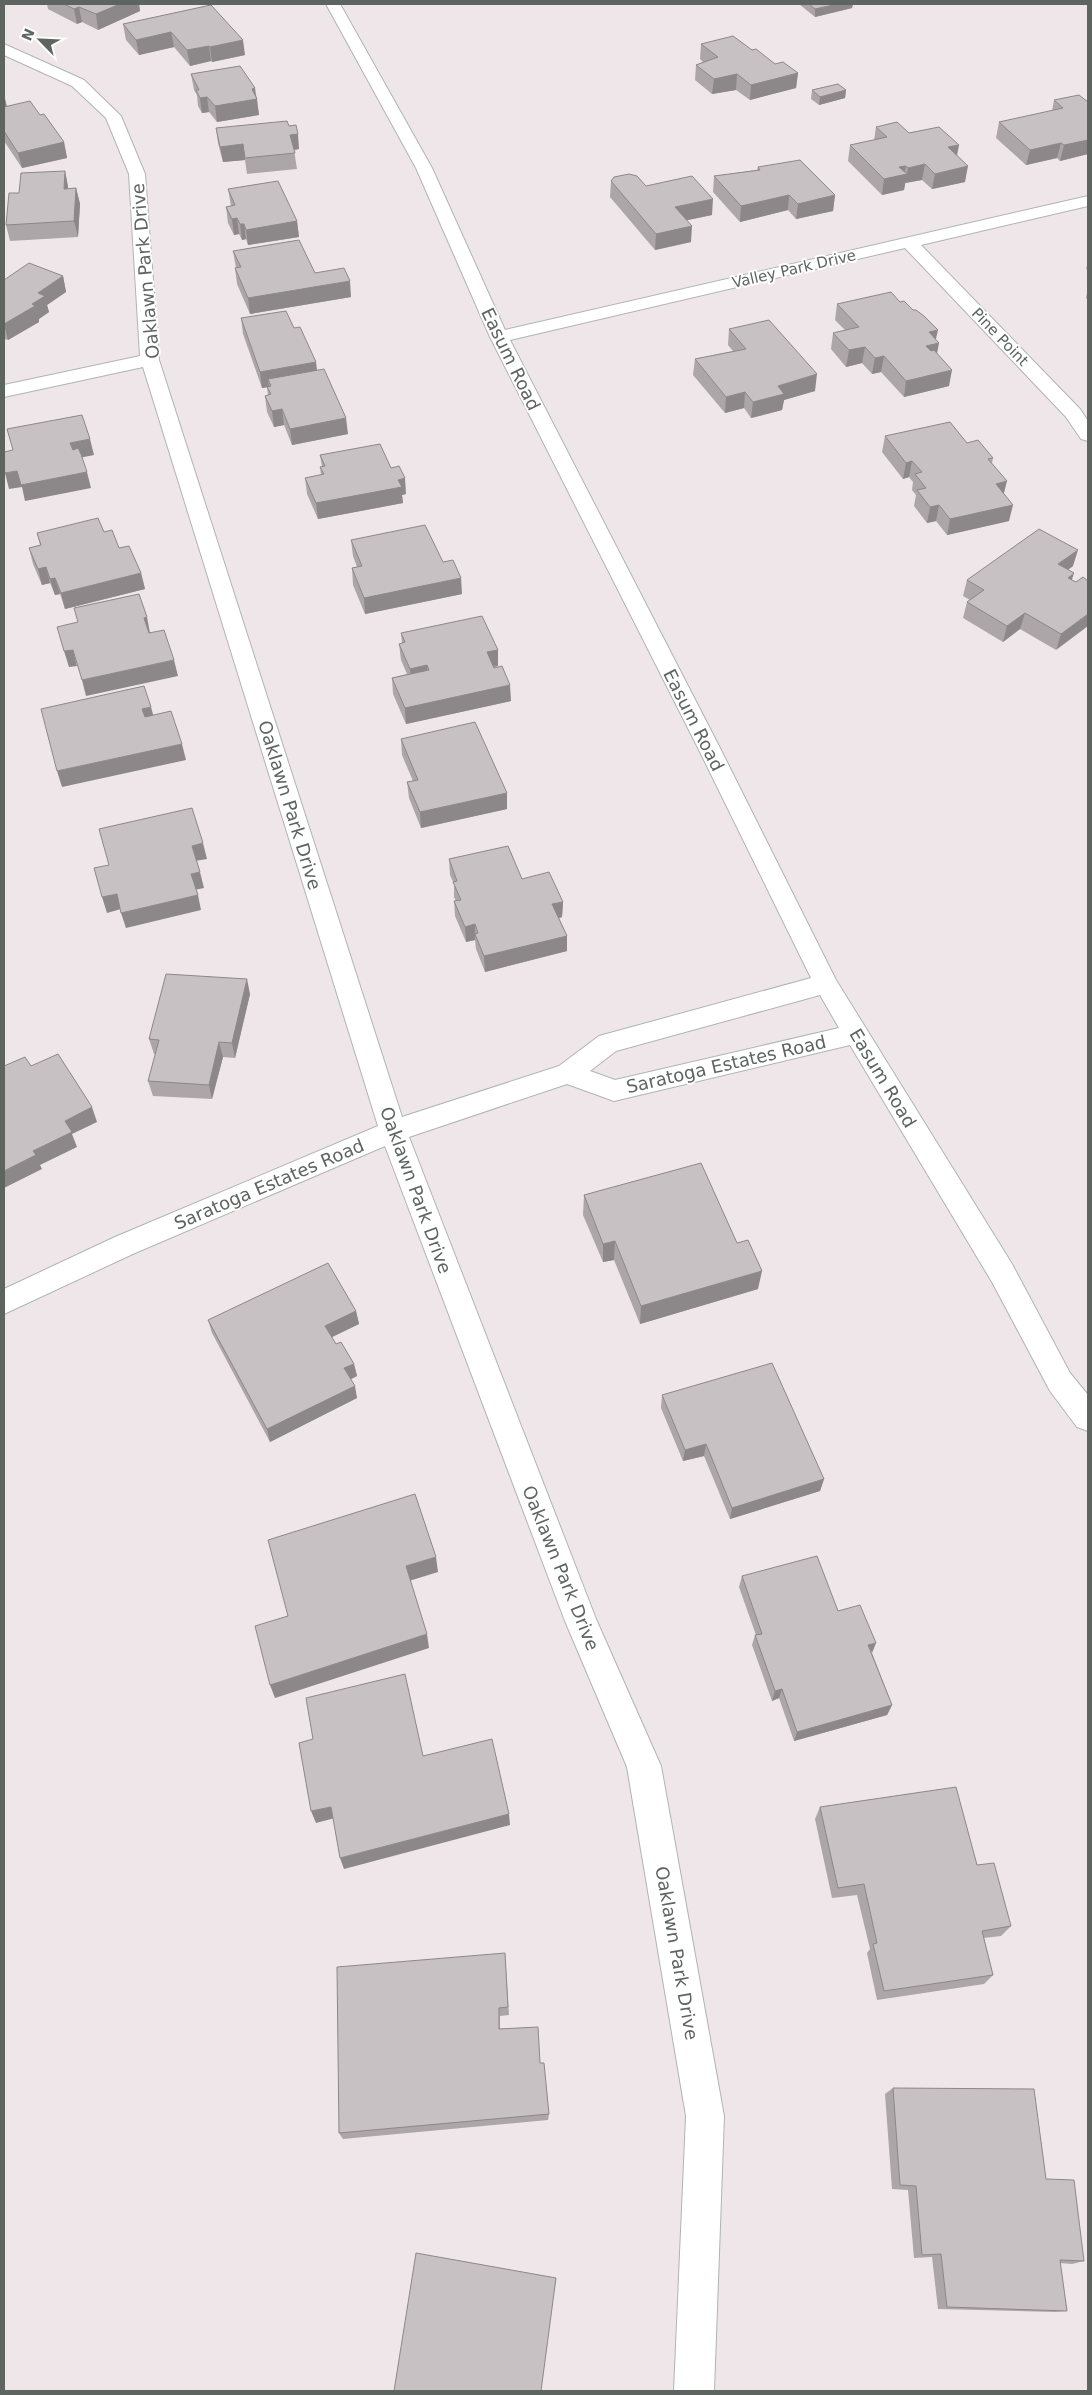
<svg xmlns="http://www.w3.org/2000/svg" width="1092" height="2395" viewBox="0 0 1092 2395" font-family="'DejaVu Sans',sans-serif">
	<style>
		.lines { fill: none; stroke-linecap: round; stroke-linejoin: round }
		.street-casing { stroke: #afb5b2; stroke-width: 2 }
		.street { fill: #fff; fill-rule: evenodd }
		.wall { fill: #aca6a9 }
		.shaded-wall { fill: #8c8789 }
		.building { fill: #c8c1c4; stroke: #8c8789 }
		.labels { text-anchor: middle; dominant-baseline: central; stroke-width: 4; stroke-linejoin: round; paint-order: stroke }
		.far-street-label { font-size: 15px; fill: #5e6561; stroke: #fff }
		.street-label { font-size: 18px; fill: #5e6561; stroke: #fff }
	</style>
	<rect width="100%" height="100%" fill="#efe6e9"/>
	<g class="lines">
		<defs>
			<path id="street" d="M326,4H340L432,168L505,330L1088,196V206L921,245L1080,409L1088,421V441L1081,439L1066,417L905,248L510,340L721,750L836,980L1012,1264L1070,1373L1088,1395V1431L1077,1427L1050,1391L992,1282L850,1045L614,1101L567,1084L409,1137L596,1619L661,1766L724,2116L714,2391H674L686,2116L627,1767L565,1621L385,1146L135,1253L4,1314V1289L115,1237L378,1126L143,367L4,397V385L140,356L129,174L106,118L72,86L4,55V44L84,80L121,116L145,174L159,360L402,1117L559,1066L599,1036L811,978L699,750L490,337L416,168ZM820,995L839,1028L615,1080L590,1071L616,1051Z"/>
		</defs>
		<!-- street casing -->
		<use href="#street" class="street-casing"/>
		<!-- street -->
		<use href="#street" class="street"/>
	</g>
	<!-- wall -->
	<g class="wall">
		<path d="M47,4H139L140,11L98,30L82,22L77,24L48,9Z"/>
		<path d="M799,4H853L852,8L815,17Z"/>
		<path d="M211,5L245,55L212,62L211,61L190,66L174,47L139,55L126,40L123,24Z"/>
		<path d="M701,44L752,50L775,64L798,73L796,88L750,100L736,90L712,94L695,80L696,65L703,62L700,59Z"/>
		<path d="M191,74L257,98L259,115L217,122L209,112L202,113L198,106L197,95L194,90Z"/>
		<path d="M812,90H846L845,98L819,105L811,99Z"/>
		<path d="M4,95L7,106L40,115L64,142L67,158L22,168L4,141Z"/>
		<path d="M1054,100L1088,102V154L1060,161L1057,158L1026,165L996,138L999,122L1052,111Z"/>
		<path d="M289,126L299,149L294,150L297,169L247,174L245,160L223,162L218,143L216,128Z"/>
		<path d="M876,127L909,133L957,156L965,182L932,189L922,180L905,183L904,190L882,195L848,161L850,145L874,140Z"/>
		<path d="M758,167L835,195L833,211L796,219L788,210L740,222L713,192L714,176L757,170Z"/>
		<path d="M65,171L68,189L76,188L80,204L78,237L10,241L6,225L19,193Z"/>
		<path d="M611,181L646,186L712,215L687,220L691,242L655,250L610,197Z"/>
		<path d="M228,189L297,221L299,237L248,245L246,239L242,240L239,234L234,235L228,223L226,207L231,206Z"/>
		<path d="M233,251L315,273L351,297L250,314L237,284L235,268H236Z"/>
		<path d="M1088,261V270L1086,269Z"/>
		<path d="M63,276L66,292L47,305L49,312L39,319V322L8,340L4,339V280Z"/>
		<path d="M1088,288V300L1086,298Z"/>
		<path d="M837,304L936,340L937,353L949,386L904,397L881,372L872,374L862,363L846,367L831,349L833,333L845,330L835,320Z"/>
		<path d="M241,318L294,328L317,370L348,434L292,445L284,425L274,427L267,412L265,396L268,395L267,387L262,388L243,334Z"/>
		<path d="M729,329L815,391L784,400L782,410L751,418L744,408L725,413L693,375L695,359L733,351L728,345Z"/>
		<path d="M885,436L967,443L993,458L992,463L1004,494L1009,521L947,535L936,521L927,523L914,506L916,495L912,490L913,482L909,477L903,479L882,452Z"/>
		<path d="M320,455L391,468L406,494L402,495L403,503L318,519L307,494L305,478L321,475L320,467H322Z"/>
		<path d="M104,532L119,548L141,573L145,589L65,609L60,594L55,595L50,583L42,585L33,564L29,548L40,545L37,533Z"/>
		<path d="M351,540L462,594L365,614L353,585L352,568L357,567L353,556Z"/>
		<path d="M1073,566L1068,570L1072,580L1076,582L1083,577L1056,650L1020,629L1003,642L963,618L967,602L970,600L963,596L967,580Z"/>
		<path d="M401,633L498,650V666L494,667L511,701L406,724L393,694L392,678L407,674L401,660L399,644L402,643Z"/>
		<path d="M401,739L507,793V809L421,828L409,798L407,782L413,781L402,755Z"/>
		<path d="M449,859L522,879L563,902L562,917L559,918L567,936V951L485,972L476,949L475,940L466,942L455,916L454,901H456L454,897V884L450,875Z"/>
		<path d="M250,994L235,1058L223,1057L212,1099L153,1096L148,1081L156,1054H154L149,1039Z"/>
		<path d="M584,1195L758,1289L640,1324L614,1260L603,1262L583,1215Z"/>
		<path d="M356,1311L359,1324L332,1337L336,1344L354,1364L357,1376L351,1379L357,1398L270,1442L212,1333L208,1320Z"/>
		<path d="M662,1395L824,1479L820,1491L730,1519L704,1456L683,1461L661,1408Z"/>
		<path d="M742,1576L838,1611L872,1653L892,1705L887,1715L794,1741L779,1698L772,1701L752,1645L755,1635H756L739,1587Z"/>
		<path d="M820,1807L977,1865L1011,1926L1001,1936L984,1938L993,1975L984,1984L877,2000L867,1953L870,1949L857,1895L832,1898L815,1819Z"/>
		<path d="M505,1953L509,2015L500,2016V2029L540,2063L549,2114L548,2120L343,2139L339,2133Z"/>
		<path d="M893,2088L1046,2179L1084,2261L1072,2264L1060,2263L1067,2311L1055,2312L938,2309L932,2257L914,2258L908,2190L892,2189L885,2094Z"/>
	</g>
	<!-- shaded-wall -->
	<g class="shaded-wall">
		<path d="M120,4H139L140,11L98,30L96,14Z"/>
		<path d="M838,4H853L852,8L815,17V9Z"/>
		<path d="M79,7L82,22L77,24L74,9Z"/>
		<path d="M171,32L174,47L139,55L136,40Z"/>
		<path d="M243,40L245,55L212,62L210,47Z"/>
		<path d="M209,46L211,61L190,66L187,50Z"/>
		<path d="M798,73L796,88L750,100L751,85Z"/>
		<path d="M737,74L736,90L712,94L714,79Z"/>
		<path d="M255,88L259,115L217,122L215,106L252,89Z"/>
		<path d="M846,90L845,98L819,105L820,97Z"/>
		<path d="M4,95L7,108L4,109Z"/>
		<path d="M207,97L209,112L202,113L200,98Z"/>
		<path d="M298,134L299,149L292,150L290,135Z"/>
		<path d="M1088,140V154L1060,161L1064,145Z"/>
		<path d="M64,142L67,158L22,168L18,153Z"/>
		<path d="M1061,143L1057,158L1026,165L1030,150Z"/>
		<path d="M243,144L245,160L223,162L220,147Z"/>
		<path d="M959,145L956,161L948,147Z"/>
		<path d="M925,164L922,180L905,183L908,168Z"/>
		<path d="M906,166L904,175L907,174L904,190L882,195L884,179L899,167Z"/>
		<path d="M968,166L965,182L932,189L935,174Z"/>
		<path d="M65,171L68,186L67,205L64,189Z"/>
		<path d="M76,188L80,204L78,237L74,221Z"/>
		<path d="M789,195L788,210L740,222L741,206Z"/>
		<path d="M835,195L833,211L796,219L798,204Z"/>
		<path d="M713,199L712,215L674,223L675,207Z"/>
		<path d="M237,218L239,234L234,235L232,219Z"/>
		<path d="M297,221L299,237L248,245L246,230Z"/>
		<path d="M240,224H244L246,239L242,240Z"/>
		<path d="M692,226L691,242L655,250L656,234Z"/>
		<path d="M63,276L66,292L47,305L49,312L39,319V322L8,340L4,324L32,304L38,293Z"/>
		<path d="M350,281L351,297L250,314L248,298Z"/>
		<path d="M938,330L935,343H939L936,359L923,362L929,332Z"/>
		<path d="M865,347L862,363L846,367L849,350Z"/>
		<path d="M884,356L881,372L872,374L875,358Z"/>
		<path d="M316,362L318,378L268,379L269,387L262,388L260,372Z"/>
		<path d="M952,370L949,386L904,397L906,381Z"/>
		<path d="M817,374L815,391L784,400L782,410L751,418L753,402L778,386Z"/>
		<path d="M745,392L744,408L725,413L726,397Z"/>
		<path d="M282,409L284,425L274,427L272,411Z"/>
		<path d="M346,418L348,434L292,445L290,429Z"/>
		<path d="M90,439L94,455L74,459L70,443Z"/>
		<path d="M912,461L909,477L903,479L906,463Z"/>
		<path d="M17,471L87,472L91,488L25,501L22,487L9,489L5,473Z"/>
		<path d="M405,478L406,494L402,495L403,503L318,519L316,503Z"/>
		<path d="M1007,481L1003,497L996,484Z"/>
		<path d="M939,505L936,521L927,523L930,507Z"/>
		<path d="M1013,505L1009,521L947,535L950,519Z"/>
		<path d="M1078,550L1073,566L1054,580L1058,564Z"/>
		<path d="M46,567L50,583L42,585L38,569Z"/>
		<path d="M141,573L145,589L65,609L61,593Z"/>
		<path d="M1074,573L1069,589L1068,578Z"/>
		<path d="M55,578L60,594L55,595L50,579Z"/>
		<path d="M461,578L462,594L365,614L364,598Z"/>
		<path d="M1025,613L1020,629L1003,642L1007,626Z"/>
		<path d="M1088,614V626L1056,650L1061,634Z"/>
		<path d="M147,617L150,633L147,634L144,618Z"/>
		<path d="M73,650L77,666L69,667L64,651Z"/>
		<path d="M498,650V666L487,668V652Z"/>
		<path d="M174,660L178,676L86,696L82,680Z"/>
		<path d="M427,665L428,681L411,684L410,669Z"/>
		<path d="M510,685L511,701L406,724L405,708Z"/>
		<path d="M151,707L155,722L146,725L142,709Z"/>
		<path d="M182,744L186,760L62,787L57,771Z"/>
		<path d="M507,793V809L421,828L420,812Z"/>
		<path d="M203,843L207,859L195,861L192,846Z"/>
		<path d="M200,872L204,888L194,890L191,874Z"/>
		<path d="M117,894L121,909L107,913L102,897Z"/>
		<path d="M198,895L201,910L126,928L121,913Z"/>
		<path d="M563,902L562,917L552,920V904Z"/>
		<path d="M475,924V940L466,942L465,927Z"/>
		<path d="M567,936V951L485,972L484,956Z"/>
		<path d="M247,979L250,994L235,1058L232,1043Z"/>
		<path d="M219,1042L223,1057L212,1099L209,1085Z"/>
		<path d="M92,1107L97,1122L72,1134L77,1147L40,1165L42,1169L4,1188V1171L33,1151L65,1121Z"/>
		<path d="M615,1241L614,1260L603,1262V1244Z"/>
		<path d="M762,1271L758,1289L640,1324L641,1306Z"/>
		<path d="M356,1311L359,1324L328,1339L325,1326Z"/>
		<path d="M354,1364L357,1376L347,1381L344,1368Z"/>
		<path d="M355,1386L357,1398L270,1442L267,1429Z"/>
		<path d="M706,1444L704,1456L683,1461L685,1450Z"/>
		<path d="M824,1479L820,1491L730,1519L732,1508Z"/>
		<path d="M436,1557L438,1572L409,1581L406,1566Z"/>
		<path d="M427,1634L429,1648L275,1698L270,1685Z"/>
		<path d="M876,1643L872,1653L868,1645Z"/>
		<path d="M782,1689L779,1698L772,1701L775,1691Z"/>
		<path d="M892,1705L887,1715L794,1741L797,1732Z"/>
		<path d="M331,1807L335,1818L316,1823L311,1811Z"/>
		<path d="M509,1814L510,1825L344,1869L340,1858Z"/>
	</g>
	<!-- building -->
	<g class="building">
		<path d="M64,4H120L96,14L79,7L74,9Z"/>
		<path d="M809,4H838L815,9Z"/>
		<path d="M211,5L243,40L210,47L209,46L187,50L171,32L136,40L123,24Z"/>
		<path d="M733,36L752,50L756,49L775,64L783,62L798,73L751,85L737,74L714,79L696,65L718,57L701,44Z"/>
		<path d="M240,66L255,88L252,89L257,99L215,106L207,97L200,98L196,90H199L191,74Z"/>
		<path d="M838,84L846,90L820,97L812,90Z"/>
		<path d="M1079,95L1088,102V140L1064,145L1061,143L1030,150L999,122L1063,108L1054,100Z"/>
		<path d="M30,101L40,115L44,114L64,142L18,153L4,131V107Z"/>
		<path d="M287,121L289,126L296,125L298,134L290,135L295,153L245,158L243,144L220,147L216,128Z"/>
		<path d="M897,122L909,133L939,127L959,145L948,147L968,166L935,174L925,164L908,168L906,166L899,167L907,174L884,179L850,145L887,137L876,127Z"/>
		<path d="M800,160L835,195L798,204L789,195L741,206L714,176L760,170L758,167Z"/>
		<path d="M65,171L64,189L76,188L74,221L6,225L9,193H19L21,173Z"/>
		<path d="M629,174L637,176L646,186L692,176L713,199L675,207L692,226L656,234L611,181L614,177Z"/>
		<path d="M278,181L297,221L246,230L244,224H240L237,218L232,219L226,207L235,205L228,189Z"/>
		<path d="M299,240L315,273L344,268L350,281L248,298L235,268L241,267L233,251Z"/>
		<path d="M29,263L63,276L38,293L45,296L32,304L35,306L4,324V280Z"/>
		<path d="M891,292L900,302L904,301L913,310H916L924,316L938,330L929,332L939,343L926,346L931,351L934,350L952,370L906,381L884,356L875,358L865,347L849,350L833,333L859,327L837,304Z"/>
		<path d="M286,311L294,328L300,327L316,362L260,372L241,318Z"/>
		<path d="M769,320L817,374L778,386L784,394L753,402L745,392L726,397L695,359L746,349L729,329Z"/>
		<path d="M324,369L346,418L290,429L282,409L272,411L265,396L271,394L267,387L271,386L268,379Z"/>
		<path d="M82,415L90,439L70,443L73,450L78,448L81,454L87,472L21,485L17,471L5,473L4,470V452L13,450L7,429Z"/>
		<path d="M950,422L967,443L978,440L993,458L988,459L1007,481L996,484L1013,505L950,519L939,505L930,507L917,490L926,488L915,474L922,472L912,461L906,463L885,436Z"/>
		<path d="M380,444L391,468L399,466L405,478L398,480L402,487L316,503L305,478L324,474L320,467L325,466L320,455Z"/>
		<path d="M98,518L104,532L112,530L119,548L129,546L141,573L61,593L55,578L50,579L46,567L38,569L29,548L41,545L37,533Z"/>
		<path d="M425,525L443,562L453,560L461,578L364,598L352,568L362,566L351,540Z"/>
		<path d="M1039,529L1078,550L1058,564L1074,573L1068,578L1076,582L1083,577L1088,581V614L1061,634L1025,613L1007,626L967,602L984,590L967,580Z"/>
		<path d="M139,594L147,617L144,618L149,633L164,630L174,660L82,680L73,650L64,651L57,627L78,622L74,608Z"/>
		<path d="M482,616L498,650L487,652L494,668L502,666L510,685L405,708L392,678L429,670L427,665L410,669L399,644L405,642L401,633Z"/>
		<path d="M144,686L151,707L142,709L145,717L171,711L182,744L57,771L41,709Z"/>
		<path d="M475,722L507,793L420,812L407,782L418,780L401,739Z"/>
		<path d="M192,808L203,843L192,846L200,872L191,874L198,895L121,913L117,894L102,897L94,868L109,865L99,829Z"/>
		<path d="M508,846L522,879L549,872L563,902L552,904L567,936L484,956L475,934L478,933L475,924L465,927L454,901L461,900L453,882L457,881L449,859Z"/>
		<path d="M166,974L247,979L232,1043L219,1042L209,1085L148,1081L159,1040L149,1039Z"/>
		<path d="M58,1054L92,1107L65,1121L72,1132L33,1151L36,1155L4,1171V1066L25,1057L31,1066Z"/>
		<path d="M701,1163L737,1243L748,1240L762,1271L641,1306L615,1241L603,1244L584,1195Z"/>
		<path d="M328,1263L356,1311L325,1326L336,1344L341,1342L354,1364L344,1368L355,1386L267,1429L208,1320Z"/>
		<path d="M772,1363L824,1479L732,1508L706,1444L685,1450L662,1395Z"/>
		<path d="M415,1494L436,1557L406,1566L427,1634L270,1685L255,1626L288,1616L268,1540Z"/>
		<path d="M817,1556L838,1611L860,1605L876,1643L868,1645L892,1705L797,1732L782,1689L775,1691L755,1635L762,1634L742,1576Z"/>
		<path d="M405,1674L423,1756L492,1739L509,1814L340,1858L331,1807L311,1811L299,1743L313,1739L306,1698Z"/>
		<path d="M956,1787L977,1865L994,1863L1011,1926L982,1931L993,1975L884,1991L873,1944L877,1943L864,1884L838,1888L820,1807Z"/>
		<path d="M505,1953L508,2007L499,2008V2029L538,2027L540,2063H544L549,2114L339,2133L337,1967Z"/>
		<path d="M893,2088L1034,2089L1046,2179L1074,2180L1084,2261L1060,2260L1067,2311L947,2307L941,2254L922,2255L916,2186L900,2185Z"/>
		<path d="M416,2253L556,2278L541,2391H394Z"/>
	</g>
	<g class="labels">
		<!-- far-street labels -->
		<g class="far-street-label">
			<text transform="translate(794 269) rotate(-13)">Valley Park Drive</text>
			<text transform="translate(1000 337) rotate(46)">Pine Point</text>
		</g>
		<!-- street labels -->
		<g class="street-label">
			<text transform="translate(145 271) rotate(-95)">Oaklawn Park Drive</text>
			<text transform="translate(511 359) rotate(64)">Easum Road</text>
			<text transform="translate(694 720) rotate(63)">Easum Road</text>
			<text transform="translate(290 805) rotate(73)">Oaklawn Park Drive</text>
			<text transform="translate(726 1064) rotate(-13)">Saratoga Estates Road</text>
			<text transform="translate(883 1078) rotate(59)">Easum Road</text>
			<text transform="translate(269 1184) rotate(-23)">Saratoga Estates Road</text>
			<text transform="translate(416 1190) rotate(70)">Oaklawn Park Drive</text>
			<text transform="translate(561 1568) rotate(68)">Oaklawn Park Drive</text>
			<text transform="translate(677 1953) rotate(80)">Oaklawn Park Drive</text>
		</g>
	</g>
	<!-- border -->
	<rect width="1092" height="2395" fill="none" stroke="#5e6561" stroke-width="10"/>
	<!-- north arrow -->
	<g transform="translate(40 40) rotate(294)" stroke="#ffffff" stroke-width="4" paint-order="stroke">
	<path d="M0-4L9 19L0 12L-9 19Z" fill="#5e6561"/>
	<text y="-8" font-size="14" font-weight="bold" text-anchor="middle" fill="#5e6561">N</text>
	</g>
</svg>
